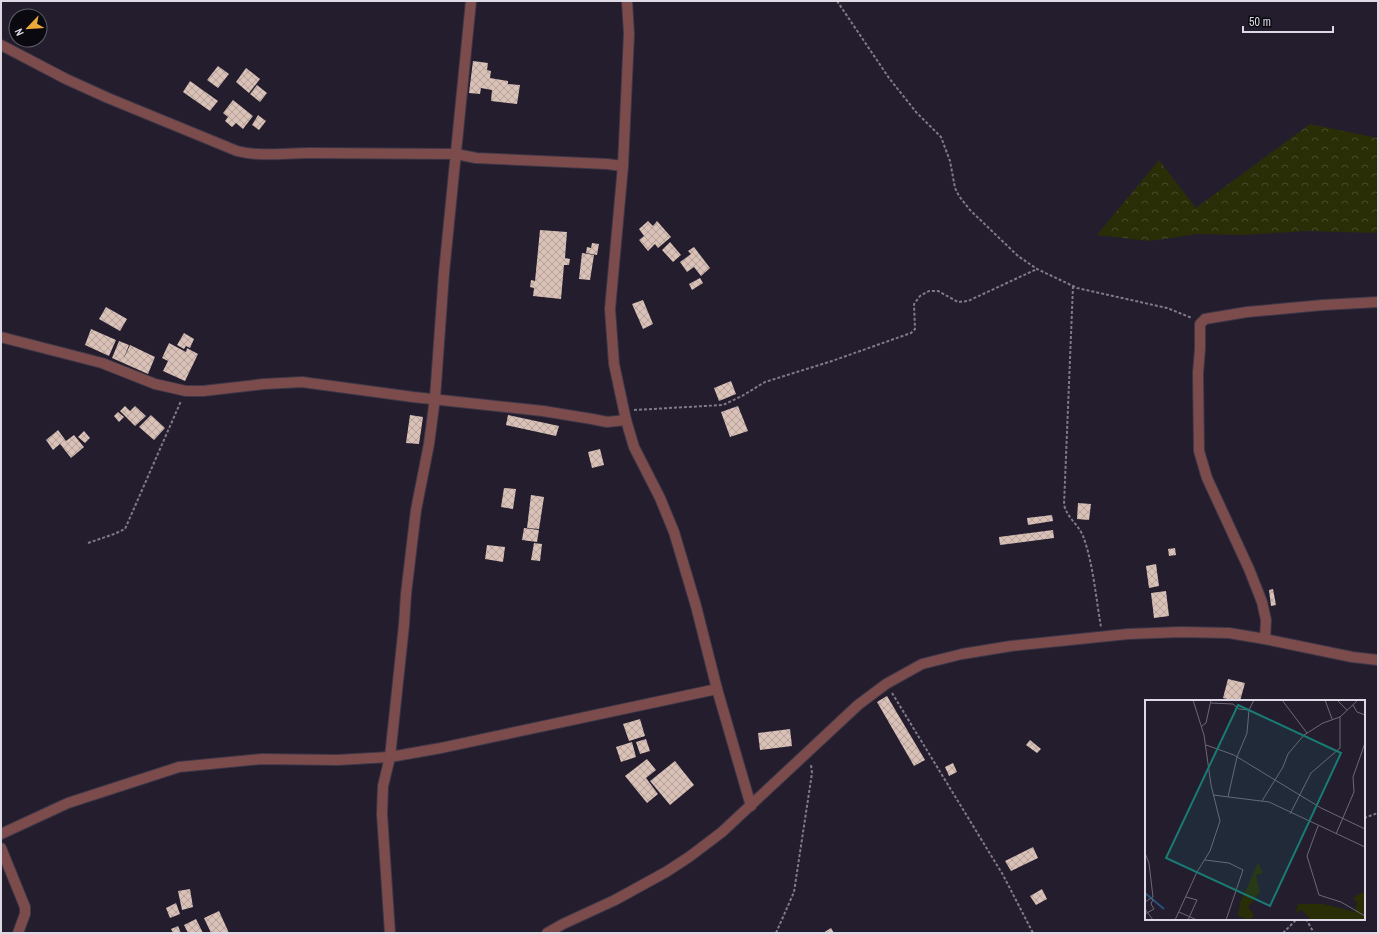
<svg xmlns="http://www.w3.org/2000/svg" width="1379" height="934" viewBox="0 0 1379 934" font-family="'Archivo Narrow',sans-serif">
	<style>
		.forest { fill: url(#forest-crowns) }
		.building { fill: url(#building-cross-hatch) }
		.lines { fill: none; stroke-linecap: round; stroke-linejoin: round }
		.minor-casing { stroke: #3d3748; stroke-width: 12 }
		.tertiary-casing { stroke: #3d3748; stroke-width: 12 }
		.path { stroke: #7f7b89; stroke-width: 2; stroke-dasharray: 3 2; stroke-linecap: butt }
		.minor { stroke: #7b4c4b; stroke-width: 10 }
		.tertiary { stroke: #7b4c4b; stroke-width: 10 }
		.inset-river { fill: none; stroke: #28517c; stroke-width: 2 }
		.inset-road { fill: none; stroke: #6d6977; stroke-width: 1 }
		.view { fill: #197b74; fill-opacity: 0.15; stroke: #197b74; stroke-width: 2 }
		.inset-edge { fill: none; stroke: #dddae5; stroke-width: 2 }
	</style>
	<defs>
		<pattern id="forest-crowns" width="20" height="18" patternUnits="userSpaceOnUse"><rect width="20" height="18" fill="#2a2e06"/><path d="M2 6a3 3 0 1 1 6 0M12 15a3 3 0 1 1 6 0" fill="none" stroke="#484c2a"/></pattern>
		<pattern id="building-cross-hatch" width="8" height="8" patternUnits="userSpaceOnUse"><rect width="8" height="8" fill="#dac1b7"/><path d="M0 0l8 8M0 8l8-8" fill="none" stroke="#b4a19a"/></pattern>
	</defs>
	<rect width="100%" height="100%" fill="#231d2e"/>
	<!-- forest -->
	<path class="forest" d="M1310,124L1378,138V233L1306,231L1242,235L1197,234L1150,241L1097,235L1159,160L1196,208Z"/>
	<!-- building -->
	<g class="building">
		<path d="M473,61L488,63L487,70L491,71L490,78L508,81V84L520,85L517,104L491,101L492,90L481,88L480,94L469,93Z"/>
		<path d="M218,66L229,74L218,88L207,80Z"/>
		<path d="M246,68L260,79L249,93L236,82Z"/>
		<path d="M190,81L218,101L210,111L183,92Z"/>
		<path d="M257,85L267,93L260,102L250,94Z"/>
		<path d="M233,100L253,116L243,129L236,123L232,127L225,121L228,117L223,113Z"/>
		<path d="M258,115L266,121L259,130L252,125Z"/>
		<path d="M648,221L653,226L657,221L671,237L658,248L655,244L648,251L639,240L644,236L639,229Z"/>
		<path d="M540,230L567,232L565,258L570,259L569,265H564L561,299L533,296L534,288L530,287L531,280L535,281Z"/>
		<path d="M670,242L681,255L673,262L662,250Z"/>
		<path d="M592,243L599,244L597,255L586,253L587,247L591,248Z"/>
		<path d="M694,247L710,268L701,276L694,267L687,272L680,262L691,254L688,251Z"/>
		<path d="M582,253L594,255L590,280L579,279Z"/>
		<path d="M700,278L703,283L692,290L689,284Z"/>
		<path d="M643,300L653,324L643,329L632,304Z"/>
		<path d="M106,307L127,319L120,331L99,319Z"/>
		<path d="M91,329L116,340L109,356L85,345Z"/>
		<path d="M184,333L194,339L190,348L186,346L184,349L177,345Z"/>
		<path d="M119,341L129,345L123,360L130,345L155,357L148,374L112,358Z"/>
		<path d="M169,343L186,352L187,348L198,354L185,381L163,371L168,361L162,358Z"/>
		<path d="M731,381L736,394L719,401L714,388Z"/>
		<path d="M125,406L130,411L135,406L146,416L135,426L120,411Z"/>
		<path d="M738,406L748,431L730,437L721,412Z"/>
		<path d="M118,412L124,417L119,422L114,416Z"/>
		<path d="M151,415L165,428L154,440L139,427Z"/>
		<path d="M410,415L423,417L419,444L406,443Z"/>
		<path d="M508,415L559,426L556,436L506,425Z"/>
		<path d="M58,430L66,441L74,435L84,447L71,458L60,444L53,450L46,440Z"/>
		<path d="M84,431L90,438L85,443L78,437Z"/>
		<path d="M600,449L604,465L592,468L588,452Z"/>
		<path d="M504,488L516,489L513,509L501,507Z"/>
		<path d="M531,495L544,497L539,529L527,528Z"/>
		<path d="M1078,503L1091,504L1089,520L1077,519Z"/>
		<path d="M1052,515L1053,521L1028,525L1027,518Z"/>
		<path d="M524,528L539,530L537,542L522,540Z"/>
		<path d="M1053,530L1054,538L1000,545L999,537Z"/>
		<path d="M534,543L542,544L540,561L531,560Z"/>
		<path d="M487,545L505,547L503,562L485,559Z"/>
		<path d="M1175,548L1176,555L1169,556L1168,549Z"/>
		<path d="M1156,564L1159,586L1149,588L1146,566Z"/>
		<path d="M1273,589L1276,605L1271,606L1269,590Z"/>
		<path d="M1166,591L1169,616L1154,618L1151,593Z"/>
		<path d="M1228,679L1245,683L1240,701H1235L1223,698Z"/>
		<path d="M887,696L925,760L914,766L877,702Z"/>
		<path d="M640,719L645,736L629,741L623,724Z"/>
		<path d="M790,729L792,746L760,750L758,733Z"/>
		<path d="M646,739L650,751L640,754L636,742Z"/>
		<path d="M1030,740L1041,749L1037,753L1026,745Z"/>
		<path d="M632,742L636,757L621,762L616,747Z"/>
		<path d="M647,759L656,770L646,778L658,794L647,803L625,776Z"/>
		<path d="M675,761L694,785L670,805L650,781Z"/>
		<path d="M953,763L957,772L949,776L945,767Z"/>
		<path d="M1033,847L1038,858L1011,871L1005,861Z"/>
		<path d="M190,889L193,907L182,910L178,891Z"/>
		<path d="M1042,889L1047,899L1036,905L1030,896Z"/>
		<path d="M176,903L180,914L170,918L166,908Z"/>
		<path d="M219,911L229,933H211L204,918Z"/>
		<path d="M196,919L203,933H188L184,925Z"/>
		<path d="M178,926L181,933H173L171,929Z"/>
		<path d="M831,928L834,933H823Z"/>
	</g>
	<g class="lines">
		<defs>
			<g id="minor">
				<path d="M1,45L66,79L108,98L237,151C261,157 284,153 308,153C357,153 407,154 456,154L476,158L607,164L623,166"/>
				<path d="M1,337L102,363L155,384L186,391H203L264,384L302,382L413,397L543,411L592,419L607,422L626,420"/>
				<path d="M1265,639L1266,620L1262,602L1249,569L1207,478L1199,451L1198,373L1200,349V324L1205,319L1247,312L1323,305L1378,302"/>
				<path d="M1,834L68,803L179,767L262,759L337,760L390,757L441,748L717,689"/>
				<path d="M1,848L25,907V914L18,933"/>
				<path d="M390,933L382,814L383,786L390,757L404,625L406,594L416,510L429,444L435,398L444,273L471,1"/>
			</g>
			<g id="tertiary">
				<path d="M627,1L629,34L623,166L610,309L614,364L626,420L634,447L660,498L674,532L696,606L717,689L751,806"/>
				<path d="M547,933L563,924L615,900L666,872L689,857L722,832L858,705L886,684L922,664L962,654L1011,646L1128,634L1181,632L1229,633L1265,639L1352,657L1378,660"/>
			</g>
		</defs>
		<!-- minor casing -->
		<use href="#minor" class="minor-casing"/>
		<!-- tertiary casing -->
		<use href="#tertiary" class="tertiary-casing"/>
		<!-- path -->
		<g class="path">
			<path d="M837,1L889,78L916,112L941,137L950,161L955,188L959,196L970,210L1018,256L1037,269L1073,286L1077,288L1167,308L1192,318"/>
			<path d="M1073,286L1064,505C1068,519 1078,524 1083,536C1093,562 1096,599 1101,627"/>
			<path d="M634,410L723,405L742,396L765,382L832,361L911,333L915,329L914,304L920,296L929,291H938L958,302L968,301L1037,269"/>
			<path d="M88,543L114,534L125,529L181,401"/>
			<path d="M892,693L1003,875L1033,933"/>
			<path d="M1364,818L1378,813"/>
			<path d="M1306,919L1314,933"/>
			<path d="M776,933L794,892L812,773L811,765"/>
			<path d="M1283,933L1297,919"/>
		</g>
		<!-- minor -->
		<use href="#minor" class="minor"/>
		<!-- tertiary -->
		<use href="#tertiary" class="tertiary"/>
	</g>
	<!-- overview -->
	<g transform="translate(1145 700)">
		<rect width="220" height="220" fill="#231d2e"/>
		<path d="M113,163L118,173L111,175L115,192L103,207L109,215L105,220L93,216L95,203ZM220,191V220H166L157,210L151,213L153,204H179L210,212L212,202L208,198Z" fill="#2a2e06"/>
		<path class="inset-river" d="M0,193L19,209"/>
		<path class="inset-road" d="M137,0L162,33M180,0L187,19M192,0L202,10M66,3L88,4L94,9L104,10M208,5L212,12L220,15M57,26L61,23L66,0M61,45L89,55L176,108L220,129M68,95L124,102L220,147M83,97L92,57L102,33L104,10L109,0M117,101L138,67L143,54L159,35L178,23L195,17L213,0M145,114L166,73L195,48V17M173,126L162,156L174,195L196,202L220,216M191,134L209,92L208,77L220,43M0,153L4,163L8,197L0,202M60,160L84,163L98,170L81,220M41,197L52,200L43,220M0,209L8,220M34,212L52,220M0,214L9,209L6,204L8,199M30,220L52,172L65,151L75,121L66,85L59,35L48,0"/>
		<path class="view" d="M93,5L196,53L125,206L21,158Z"/>
		<rect width="220" height="220" class="inset-edge"/>
	</g>
	<!-- border -->
	<rect width="1379" height="934" fill="none" stroke="#dddae5" stroke-width="4"/>
	<!-- north arrow -->
	<g transform="translate(28 28) rotate(245)"><circle r="19" fill="#0b0910" stroke="#5f5d65"/>
	<path d="M0-3L7 15L0 10L-7 15Z" fill="#eba939"/>
	<text y="-6" font-size="11" font-weight="bold" text-anchor="middle" fill="#dddae5">N</text>
	</g>
	<!-- scale -->
	<path d="M1243 26v6h90v-6" fill="none" stroke="#dddae5" stroke-width="2"/>
	<text x="1249" y="26" font-size="12" fill="#dddae5" stroke="#0b0910" stroke-width="3" paint-order="stroke">50 m</text>
</svg>
